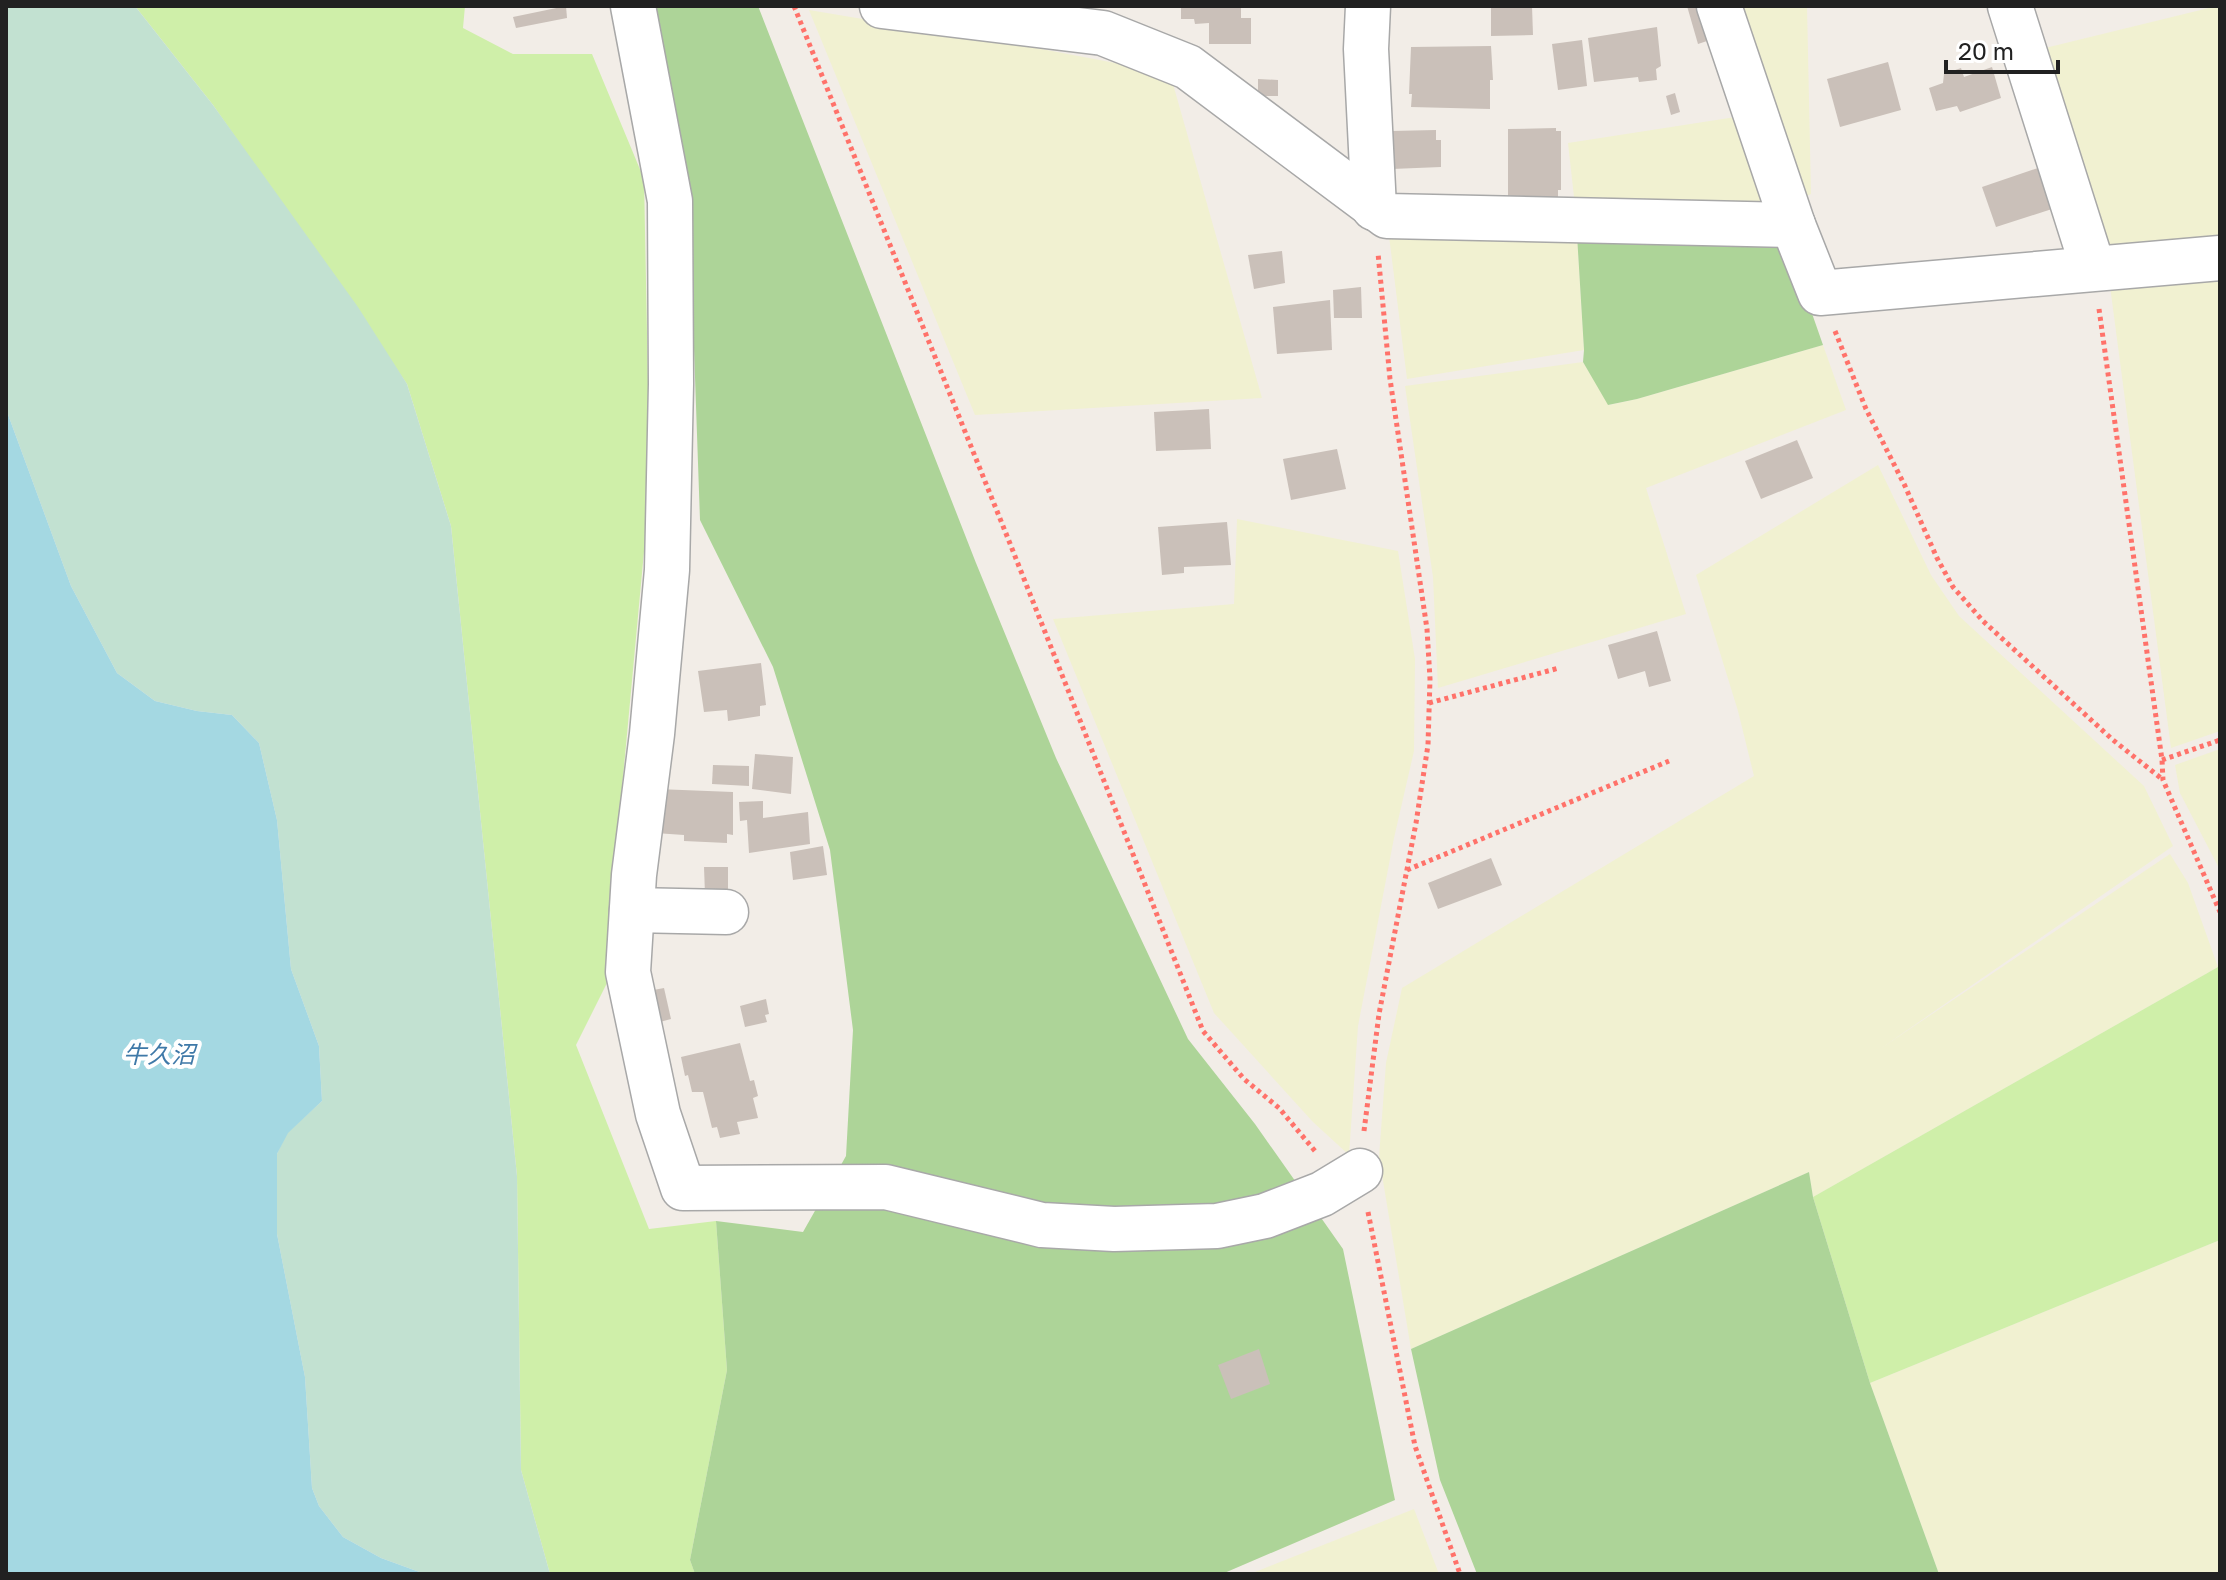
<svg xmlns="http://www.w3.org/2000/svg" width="2226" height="1580" viewBox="0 0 2226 1580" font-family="'Golos Text','Noto Sans JP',sans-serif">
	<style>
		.farmland { fill: #f1f1d1 }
		.grass { fill: #cfefa9 }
		.forest { fill: #add498 }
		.wetland { fill: #c2e1d1 }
		.water { fill: #a4d8e2 }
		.building { fill: #cac0b9 }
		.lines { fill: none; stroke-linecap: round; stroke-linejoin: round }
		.minor-casing { stroke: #a8a8a8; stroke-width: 47 }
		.path { stroke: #ff726a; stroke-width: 5; stroke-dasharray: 4 4; stroke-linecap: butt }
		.minor { stroke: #fff; stroke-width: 44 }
		.labels { text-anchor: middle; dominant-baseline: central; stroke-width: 8; stroke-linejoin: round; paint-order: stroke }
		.water-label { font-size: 24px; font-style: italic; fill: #3f79a8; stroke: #fff }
	</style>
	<rect width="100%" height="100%" fill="#f2ede7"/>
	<!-- farmland -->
	<g class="farmland">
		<path d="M1736,6H1807L1811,194L1796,201Z"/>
		<path d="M2217,6H2220V245L2104,255L2037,50Z"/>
		<path d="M809,10L1036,48L1147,69L1173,84L1262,398L975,415Z"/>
		<path d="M1742,116L1773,209L1575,206L1568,143Z"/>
		<path d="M1388,228L1577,235L1584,350L1407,379Z"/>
		<path d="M2220,270V731L2171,748L2110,286Z"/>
		<path d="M1823,345L1846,410L1646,488L1686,614L1438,688L1433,577L1405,386L1583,362L1609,405L1637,399Z"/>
		<path d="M1878,465L1931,575L1959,616L2144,786L2173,846L1880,1049L2170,854L2188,883L2218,967L1813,1197L1809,1172L1411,1349L1379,1157L1386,1063L1402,988L1754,776L1738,711L1696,575Z"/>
		<path d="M1237,519L1398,551L1415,659L1414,751L1394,838L1358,1026L1349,1155L1313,1122L1214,1013L1053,619L1234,604Z"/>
		<path d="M2220,749V870L2180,793L2175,765Z"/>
		<path d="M2220,1240V1574H1939L1870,1383Z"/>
		<path d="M1414,1509L1439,1574H1250Z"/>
	</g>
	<!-- grass -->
	<g class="grass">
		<path d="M135,6H465L463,28L513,54H592L644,179L650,487L613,885L610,977L576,1045L649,1229L716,1221L727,1370L690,1560L695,1574H550L521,1470L517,1176L451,526L407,384L213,105Z"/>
		<path d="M2218,967L2220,977V1240L1870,1383L1813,1197Z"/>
	</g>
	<!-- forest -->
	<g class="forest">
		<path d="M648,6H758L976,563L1056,758L1188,1039L1255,1124L1343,1249L1395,1500L1222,1574H695L690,1560L727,1370L716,1221L803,1232L846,1156L853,1030L830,850L773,667L700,520L693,320L680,144Z"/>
		<path d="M1577,235L1786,239L1823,345L1637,399L1608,405L1583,362L1584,350Z"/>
		<path d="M1809,1172L1813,1197L1870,1383L1939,1574H1477L1440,1480L1411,1349Z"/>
	</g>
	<!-- wetland -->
	<path class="wetland" d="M6,6H135L213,105L358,307L407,384L451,526L517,1176L521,1470L550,1574H425L381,1558L343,1537L319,1506L312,1488L305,1377L277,1234V1154L287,1133L322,1101L319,1046L291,969L277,820L259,743L232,715L197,711L155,701L117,673L71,586L6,409Z"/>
	<!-- water -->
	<path class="water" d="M6,409L71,586L117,673L155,701L197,711L232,715L259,743L277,820L291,969L319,1046L322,1101L288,1133L277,1154V1234L305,1377L312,1488L319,1506L343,1537L381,1558L425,1574H6Z"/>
	<!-- building -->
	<g class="building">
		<path d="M566,6L567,18L516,28L513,17Z"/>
		<path d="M1181,6H1241V18H1251V44H1209V23L1195,24L1194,19H1181Z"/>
		<path d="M1491,6H1532L1533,35L1491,36Z"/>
		<path d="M1687,6H1706L1716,38L1698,44Z"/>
		<path d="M1657,27L1661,66L1656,69L1657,80L1639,82L1638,77L1594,82L1588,38Z"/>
		<path d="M1582,40L1587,86L1558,90L1552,44Z"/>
		<path d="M1491,46L1493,80H1490V109L1411,107L1412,94H1409L1411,47Z"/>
		<path d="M1888,62L1901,110L1840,127L1827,79Z"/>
		<path d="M1992,67L2001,98L1960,112L1957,106L1936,111L1929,88L1943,83L1944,74L1961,68L1964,77Z"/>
		<path d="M1258,79L1278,80V96H1258Z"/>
		<path d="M1675,93L1680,112L1671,115L1666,96Z"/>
		<path d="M1556,128V131H1561V190H1558V206L1508,207V129Z"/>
		<path d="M1436,130V140H1441V167L1392,169L1391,131Z"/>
		<path d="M2038,168L2052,209L1996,227L1982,187Z"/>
		<path d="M1282,251L1285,283L1254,289L1248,255Z"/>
		<path d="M1361,287L1362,318H1334L1333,290Z"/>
		<path d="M1330,300L1332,350L1277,354L1273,307Z"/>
		<path d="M1209,409L1211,449L1156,451L1154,412Z"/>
		<path d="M1797,440L1813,478L1761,499L1745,461Z"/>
		<path d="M1337,449L1346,489L1291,500L1283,459Z"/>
		<path d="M1227,522L1231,565L1184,567V573L1162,575L1158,527Z"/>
		<path d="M1657,631L1671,681L1649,687L1645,671L1618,679L1608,645Z"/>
		<path d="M761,663L766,705L760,706V716L728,721L727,710L704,712L698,671Z"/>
		<path d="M755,754L793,757L791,794L752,789Z"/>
		<path d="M713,765L749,766V786L712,784Z"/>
		<path d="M657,789L733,792V835L727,834V843L684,841V835L655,833Z"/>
		<path d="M763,801V818L808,812L810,844L749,853L747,820L740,821L739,802Z"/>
		<path d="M823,846L827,875L793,880L790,852Z"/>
		<path d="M1491,858L1502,885L1438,909L1428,883Z"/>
		<path d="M704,867H728V894H705Z"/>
		<path d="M664,988L671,1019L656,1023L648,991Z"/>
		<path d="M766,999L769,1014L765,1015L767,1022L745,1027L740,1006Z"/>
		<path d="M740,1043L750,1081L754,1080L758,1096L753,1098L758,1118L737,1122L740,1134L720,1138L717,1127L712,1128L703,1092H692L688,1075L685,1076L681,1057Z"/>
		<path d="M1259,1349L1270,1384L1231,1399L1218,1365Z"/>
	</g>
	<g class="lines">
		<defs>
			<g id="minor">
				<path d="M633,6L670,201L671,384L667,570L652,734L634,875L628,972L658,1114L683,1188L886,1187L1042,1225L1114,1229L1217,1226L1265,1216L1322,1194L1360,1171"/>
				<path d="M882,6L1103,33L1188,67L1387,216L1793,225"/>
				<path d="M1368,6L1366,49L1374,208"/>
				<path d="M1719,6L1793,225L1820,293L2220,258"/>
				<path d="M2010,6L2093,268"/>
				<path d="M632,910L726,912"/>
			</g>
		</defs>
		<!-- minor casing -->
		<use href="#minor" class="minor-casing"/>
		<!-- path -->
		<g class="path">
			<path d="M794,6L1007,536L1203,1031L1244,1079L1279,1108L1315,1151"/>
			<path d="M2099,309L2162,760L2163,780L2220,912"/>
			<path d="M1835,331L1866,409L1905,486L1937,558L1953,587L1983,621L2113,740L2162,779"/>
			<path d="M1429,703L1559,668"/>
			<path d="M2162,760L2220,740"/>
			<path d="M1407,870L1669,761"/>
			<path d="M1364,1131L1379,1014L1416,823L1428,745L1430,679L1427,629L1390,379L1378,253"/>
			<path d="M1368,1212L1415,1446L1460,1574"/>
		</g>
		<!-- minor -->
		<use href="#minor" class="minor"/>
	</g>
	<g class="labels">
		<!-- water labels -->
		<g class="water-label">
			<text x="159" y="1053">牛久沼</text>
		</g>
	</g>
	<!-- border -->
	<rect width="2226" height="1580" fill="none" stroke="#212121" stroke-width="16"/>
	<!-- scale -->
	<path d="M1946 60v12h112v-12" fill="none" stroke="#212121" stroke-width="4"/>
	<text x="1958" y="60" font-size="24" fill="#212121" stroke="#ffffff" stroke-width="6" paint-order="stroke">20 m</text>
</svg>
